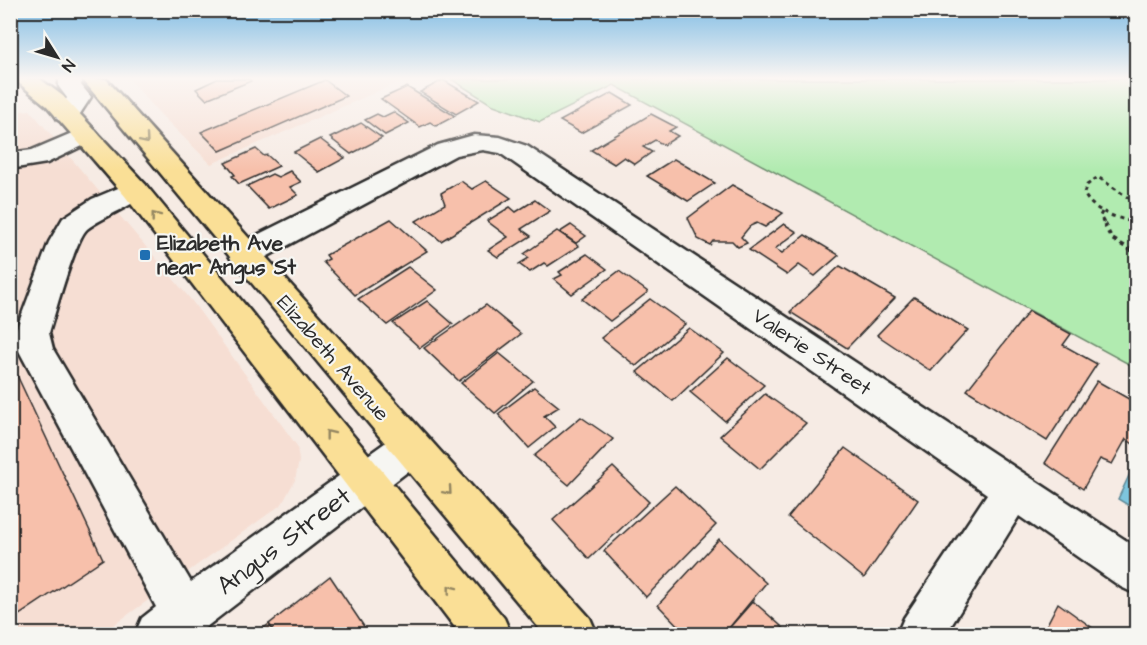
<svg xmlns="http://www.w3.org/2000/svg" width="1147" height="645" viewBox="0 0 1147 645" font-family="'Architects Daughter',sans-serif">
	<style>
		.built { fill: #f6ded3 }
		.green { fill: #b1ebb0; stroke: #6e8b6e; stroke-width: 1.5 }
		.water { fill: #7ec6de; stroke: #5d8896; stroke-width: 1.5 }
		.building { fill: #f7c0ab; stroke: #2b2b2b; stroke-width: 1.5 }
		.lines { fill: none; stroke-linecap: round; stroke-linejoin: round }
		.minor-casing { stroke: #2b2b2b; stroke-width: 5 }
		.highway-casing { stroke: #2b2b2b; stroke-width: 5 }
		.path-far1 { stroke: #2b2b2b; stroke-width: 3; stroke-dasharray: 4 4; stroke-linecap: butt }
		.path { stroke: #2b2b2b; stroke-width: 4; stroke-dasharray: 4.5 4.5; stroke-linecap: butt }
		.minor { fill: #f6f6f2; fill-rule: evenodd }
		.highway { fill: #fadf96; fill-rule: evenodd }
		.oneway { stroke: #928560 }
		.poi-dot { fill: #1f6fb2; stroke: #f6f6f2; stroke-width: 2 }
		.labels { text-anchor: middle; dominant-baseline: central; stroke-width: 4.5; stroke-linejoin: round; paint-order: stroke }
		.poi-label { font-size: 21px; font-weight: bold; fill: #2b2b2b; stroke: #f6f6f2; text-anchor: start }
		.street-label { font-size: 21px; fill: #2b2b2b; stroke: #f6f6f2 }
		.near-street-label { font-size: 26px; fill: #2b2b2b; stroke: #f6f6f2 }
	</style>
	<rect width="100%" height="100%" fill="#f6ebe4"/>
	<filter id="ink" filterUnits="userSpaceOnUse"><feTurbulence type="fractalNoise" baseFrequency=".0167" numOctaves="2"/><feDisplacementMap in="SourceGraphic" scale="12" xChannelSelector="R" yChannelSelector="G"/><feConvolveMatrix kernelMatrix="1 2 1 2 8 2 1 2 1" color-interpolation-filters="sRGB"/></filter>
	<g filter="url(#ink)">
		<!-- built -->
		<g class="built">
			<path d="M129,79H403L404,80L211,164L161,115Z"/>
			<path d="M30,110L192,301L297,446L299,461L295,480L282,504L101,634H11L10,112Z"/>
		</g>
		<!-- green -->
		<path class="green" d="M451,79H1136V368L614,85L540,122L491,104Z"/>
		<!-- water -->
		<path class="water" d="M1133,467L1136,469V510L1118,499Z"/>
		<!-- building -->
		<g class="building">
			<path d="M217,79H249L251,81L206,99L196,89Z"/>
			<path d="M325,80L346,96L220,151L201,132Z"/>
			<path d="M443,80L479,101L456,114L420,92Z"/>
			<path d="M407,87L455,116L436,126L430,122L420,127L381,99Z"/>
			<path d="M612,93L632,105L581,133L560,121Z"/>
			<path d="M393,112L409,123L385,135L365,120L377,114L383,117Z"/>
			<path d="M651,114L676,127L669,131L678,136L664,145L655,140L643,147L652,152L635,164L624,157L614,164L591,150Z"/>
			<path d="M361,123L382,138L351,154L330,138Z"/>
			<path d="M320,139L345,158L319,172L294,152Z"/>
			<path d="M256,149L264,156L267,155L279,166L239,184L232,176L235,175L225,163Z"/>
			<path d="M674,159L715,183L688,201L647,176Z"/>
			<path d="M290,171L301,182L290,187L298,195L269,209L247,186L272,174L278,177Z"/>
			<path d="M461,181L472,189L486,181L511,198L441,241L416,221L445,204L441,193Z"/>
			<path d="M732,185L783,213L765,227L757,223L750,226L741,237L747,243L738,247L732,241H713L710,245L698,239L688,218Z"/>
			<path d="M535,200L550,211L521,229L531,236L498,257L488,250L508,237L487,221L510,207L516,212Z"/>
			<path d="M391,219L427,251L355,295L323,262L329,259L326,255Z"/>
			<path d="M784,224L797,232L775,249L782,253L805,235L839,255L815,276L799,265L787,275L749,250Z"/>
			<path d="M571,225L586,236L576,243L560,232Z"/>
			<path d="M557,231L579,246L548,266L544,263L530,272L519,264L529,258L524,254Z"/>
			<path d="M587,254L607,269L572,294L554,279L562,275L559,272Z"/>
			<path d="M840,266L895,298L847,348L790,312Z"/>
			<path d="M408,267L437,290L387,325L358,299Z"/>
			<path d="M619,271L648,292L610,321L582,299Z"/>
			<path d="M914,297L968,330L931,371L877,335Z"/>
			<path d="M650,299L685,324L636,366L601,338Z"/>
			<path d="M427,301L453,324L420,348L393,323Z"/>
			<path d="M486,305L521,334L459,381L424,348Z"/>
			<path d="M1029,311L1071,334L1063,345L1097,364L1047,441L967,390Z"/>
			<path d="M689,328L724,353L673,401L637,372Z"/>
			<path d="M499,353L533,381L495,413L461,383Z"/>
			<path d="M728,358L764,385L725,421L690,392Z"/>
			<path d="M15,371L103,559L10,621V374Z"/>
			<path d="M1097,381L1136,403V446L1126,439L1112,464L1100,459L1083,489L1045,463Z"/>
			<path d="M534,387L559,407L544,416L555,427L529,448L498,414Z"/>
			<path d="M765,394L806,423L760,469L720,436Z"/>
			<path d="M581,417L613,439L569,485L534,456Z"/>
			<path d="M845,448L918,500L864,578L788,517Z"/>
			<path d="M613,467L649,502L589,559L553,520Z"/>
			<path d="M675,486L716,525L646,597L604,551Z"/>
			<path d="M719,539L766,583L724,634H686L658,605Z"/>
			<path d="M330,576L369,634H275L269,624Z"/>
			<path d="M753,601L790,634H724Z"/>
			<path d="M1058,603L1101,634H1042Z"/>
			<path d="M269,624L275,634H256Z"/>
		</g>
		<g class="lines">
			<defs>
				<g id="minor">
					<path d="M59,79H83L81,85L91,97L76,120L67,122L58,120L55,115L67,98L59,87Z"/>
					<path d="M86,127L95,130L99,135L95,140L47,163L10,169V153L32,150Z"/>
					<path d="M474,135L500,137L527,146L1136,547V594L1121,587L1019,516L946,634H897L904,618L987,494L500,153L483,150L456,155L255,263L244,266L233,263L229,255L233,247L438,145Z"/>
					<path d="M135,181L145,184L149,190C140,203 102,217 87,229C75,239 55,314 49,333L53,349L191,582L396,435L410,430L424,435L429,447L424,459L201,631L195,634H135L142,618L156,607L19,351L15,333L49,242L63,218L92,199Z"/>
				</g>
				<g id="highway">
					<path d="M14,79H40L63,96L145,184L504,618L511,634H460L125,196L47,106Z"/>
					<path d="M82,79H106L590,618L597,634H544Z"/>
				</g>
			</defs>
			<!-- minor casing -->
			<use href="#minor" class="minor-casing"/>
			<!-- highway casing -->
			<use href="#highway" class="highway-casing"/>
			<!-- path-far1 -->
			<g class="path-far1">
				<path d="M1136,203L1098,177L1087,185L1084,193C1092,212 1118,218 1136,223"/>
				<path d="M1102,212L1100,216L1105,225"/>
			</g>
			<!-- path -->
			<path class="path" d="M1104,224L1112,239L1136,253"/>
			<!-- minor -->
			<use href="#minor" class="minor"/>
			<!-- highway -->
			<use href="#highway" class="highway"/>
		</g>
		<!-- one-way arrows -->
		<defs><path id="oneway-chevron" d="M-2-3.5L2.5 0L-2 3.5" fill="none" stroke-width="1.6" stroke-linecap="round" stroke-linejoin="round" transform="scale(1.5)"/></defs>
		<g class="oneway">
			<use href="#oneway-chevron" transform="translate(145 140) rotate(49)"/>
			<use href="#oneway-chevron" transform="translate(155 216) rotate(-128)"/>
			<use href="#oneway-chevron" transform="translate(329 434) rotate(-128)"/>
			<use href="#oneway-chevron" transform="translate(448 491) rotate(49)"/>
			<use href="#oneway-chevron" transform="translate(451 589) rotate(-128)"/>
		</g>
	</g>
	<!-- sky -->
	<linearGradient id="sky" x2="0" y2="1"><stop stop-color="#7dbbe4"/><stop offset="0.46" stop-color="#fbf6f3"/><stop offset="1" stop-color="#fbf6f3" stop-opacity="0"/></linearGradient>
	<rect width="1147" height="170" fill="url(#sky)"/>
	<!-- markers -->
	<rect class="poi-dot" x="139" y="249" width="12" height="12" rx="3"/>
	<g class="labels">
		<!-- poi labels -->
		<g class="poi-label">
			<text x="157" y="243">Elizabeth Ave<tspan x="157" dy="24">near Angus St</tspan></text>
		</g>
		<!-- street labels -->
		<g class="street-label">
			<text transform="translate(812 352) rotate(34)">Valerie Street</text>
			<text transform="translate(333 358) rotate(49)">Elizabeth Avenue</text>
		</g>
		<!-- near-street labels -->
		<g class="near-street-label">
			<text transform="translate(284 541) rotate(-37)">Angus Street</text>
		</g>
	</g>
	<!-- margin -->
	<rect width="1147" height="645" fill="none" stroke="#f6f6f2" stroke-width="36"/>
	<rect x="18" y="18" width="1111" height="609" fill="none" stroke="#2b2b2b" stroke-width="2" filter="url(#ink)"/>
	<!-- north arrow -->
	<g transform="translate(57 57) rotate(127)" stroke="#f6f6f2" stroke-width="4.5" paint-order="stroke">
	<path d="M0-4.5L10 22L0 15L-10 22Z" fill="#2b2b2b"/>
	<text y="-9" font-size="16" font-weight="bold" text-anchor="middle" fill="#2b2b2b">N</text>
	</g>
</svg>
